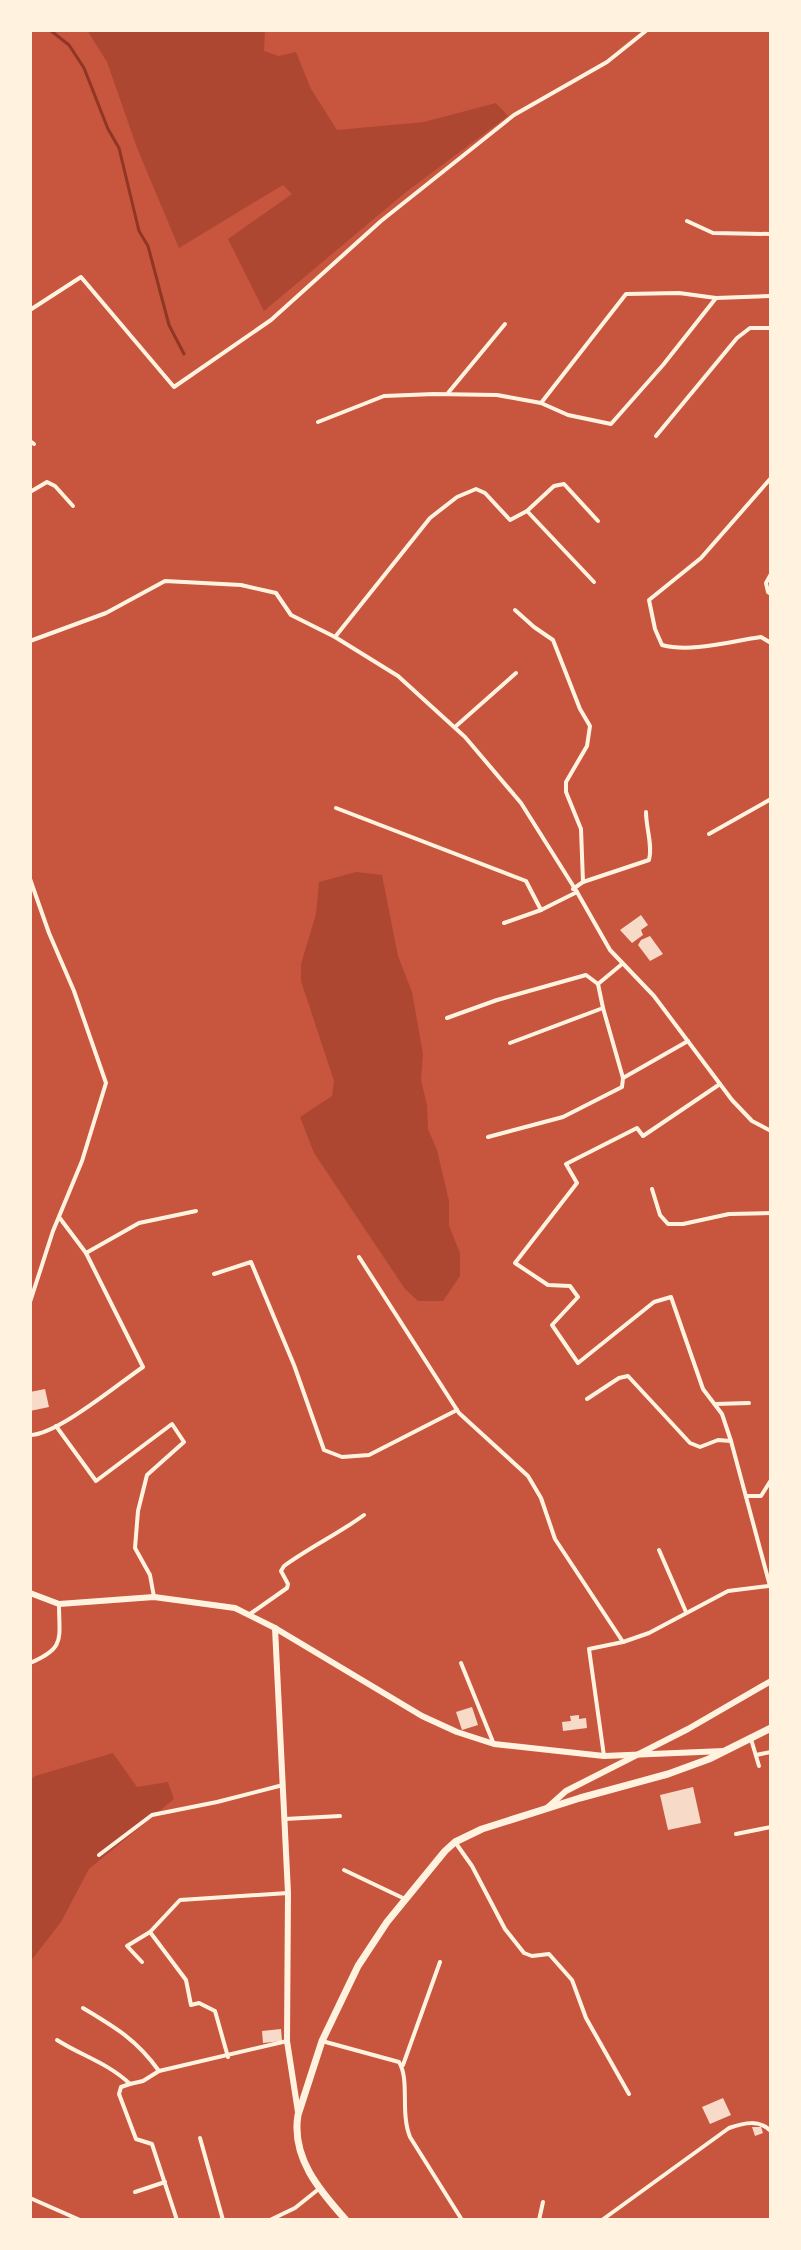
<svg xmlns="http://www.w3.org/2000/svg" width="801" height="2250" viewBox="0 0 801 2250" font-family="'Public Sans',sans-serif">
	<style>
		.green { fill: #ae4732 }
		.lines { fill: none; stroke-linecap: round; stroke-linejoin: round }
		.stream { stroke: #8f3625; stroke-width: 3 }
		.building { fill: #f7dbc8 }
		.minor { stroke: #fff3e0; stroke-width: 4 }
		.tertiary { stroke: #fff3e0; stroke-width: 6 }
		.secondary { stroke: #fff3e0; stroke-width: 6 }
		.primary { stroke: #fff3e0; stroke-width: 7 }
	</style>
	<rect width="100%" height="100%" fill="#c8553d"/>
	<!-- green -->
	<g class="green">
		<path d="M87,30H265L264,51L279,56L296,52L311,89L337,130L424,122L496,103L508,116L406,192L264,311L228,239L292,194L283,185L179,248L137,148L107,62Z"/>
		<path d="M356,872L382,875L398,956L412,992L423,1054L421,1080L427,1105L428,1129L437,1150L449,1201V1226L460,1253V1276L443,1301H418L405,1289L314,1153L300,1117L332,1096L334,1081L301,981V964L316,914L319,882Z"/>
		<path d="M113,1753L137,1787L168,1782L174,1799L89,1869L61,1922L30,1962V1780L35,1776Z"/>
	</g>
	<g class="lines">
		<!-- stream -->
		<path class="stream" d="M50,30L69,45L84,68L108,129L119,148L139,231L148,246L169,325L184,354"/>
	</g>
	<!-- building -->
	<g class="building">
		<path d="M641,915L648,925L641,930L643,935L632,943L620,930Z"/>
		<path d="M650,936L663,954L650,961L638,945L641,940Z"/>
		<path d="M45,1389L49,1407L30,1411V1392Z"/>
		<path d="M472,1707L478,1725L462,1730L456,1712Z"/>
		<path d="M579,1715V1719L586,1718L587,1728L563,1731L562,1722L571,1721L570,1716Z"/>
		<path d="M693,1787L701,1823L668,1830L660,1795Z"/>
		<path d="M281,2029L282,2041L263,2043L262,2031Z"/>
		<path d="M723,2098L731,2115L710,2124L702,2107Z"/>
		<path d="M752,2127H761L763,2133L755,2136Z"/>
	</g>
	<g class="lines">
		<!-- minor -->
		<g class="minor">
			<path d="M687,221L713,233L771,234"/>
			<path d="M30,310L81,277L174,387L271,320L381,221L514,115L607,62L647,30"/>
			<path d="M448,393L505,324"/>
			<path d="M541,403L626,294L679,293L716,298"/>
			<path d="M318,422L384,396L434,394L497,395L541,403L568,415L611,424L663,365L716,298L771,296"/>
			<path d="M656,436L737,338L750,328H771"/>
			<path d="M30,441L34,444"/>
			<path d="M771,478L701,558L649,600L655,629L662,645C692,653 731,641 761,637L771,643"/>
			<path d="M30,492L47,482L55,486L73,506"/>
			<path d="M527,511L594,582"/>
			<path d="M771,574L766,583L768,592L771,594"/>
			<path d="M515,610L534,627L553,640L580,709L590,726L587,746L566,782V792L581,829L583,882L573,889"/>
			<path d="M335,637L430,518L457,497L476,489L485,493L510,520L527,511L554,486L564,484L598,521"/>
			<path d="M30,641L106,613L165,581L241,585L276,593L291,615L335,637L398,676L465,737L521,803L577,892L610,950L654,996L732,1100L752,1121L771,1131"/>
			<path d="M455,727L516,673"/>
			<path d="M336,808L526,881L541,910"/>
			<path d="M709,834L771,799"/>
			<path d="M30,879L49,933L74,991L106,1083L82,1161L53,1231L30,1302"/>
			<path d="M583,882L649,860C653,846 646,828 646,812"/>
			<path d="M504,923L541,910L577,892"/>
			<path d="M603,1008L623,1078"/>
			<path d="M447,1018L497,1000L586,975L598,984"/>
			<path d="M510,1043L603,1008L598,984L622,964"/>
			<path d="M720,1084L643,1136L637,1128L566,1164L577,1183L515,1263L548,1285L570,1286L578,1297L552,1325L578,1363L654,1302L671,1297L703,1389L722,1414L731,1441"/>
			<path d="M488,1137L563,1117L622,1087L623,1078L688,1041"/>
			<path d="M652,1189L660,1215L668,1224H683L729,1214L771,1213"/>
			<path d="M86,1253L139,1223L196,1211"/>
			<path d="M359,1257L459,1413L528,1476L541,1498L555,1539L623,1642"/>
			<path d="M214,1274L251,1262L294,1365L324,1450L342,1457L369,1455L457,1410"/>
			<path d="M587,1399L619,1378L628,1376L690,1443L700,1447L718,1440L731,1441L770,1586"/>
			<path d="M715,1404L749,1403"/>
			<path d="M56,1426L96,1481L172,1424L184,1442L147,1475L138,1511L135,1548L150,1575L154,1597"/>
			<path d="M30,1435C57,1435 118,1384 143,1367L86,1253L59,1217"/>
			<path d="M746,1496H761L771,1480"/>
			<path d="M659,1550L686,1612"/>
			<path d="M250,1614L287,1588L288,1584L281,1571L284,1566C310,1547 338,1534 364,1515"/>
			<path d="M30,1663C66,1648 59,1639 59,1604"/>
			<path d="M461,1663L493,1742"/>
			<path d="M751,1739L759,1766"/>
			<path d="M756,1755L771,1752"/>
			<path d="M604,1756L589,1649L623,1642L649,1633L728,1591L769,1586"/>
			<path d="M285,1819L340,1816"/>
			<path d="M736,1834L771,1827"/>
			<path d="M455,1842L472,1866L505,1929L524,1953L532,1956L549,1954L572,1980L586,2018L629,2094"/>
			<path d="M99,1855L152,1815L217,1802L283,1785"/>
			<path d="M344,1870L405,1899"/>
			<path d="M142,1962L127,1946L150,1932"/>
			<path d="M83,2008C115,2027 137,2040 159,2071L287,2041"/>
			<path d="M57,2040C82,2056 108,2063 130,2084L143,2081L159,2071"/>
			<path d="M322,2041L399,2062C410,2080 400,2112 410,2137L462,2220"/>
			<path d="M228,2057L215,2011L199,2003L191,2005L186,1980L150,1932L180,1900L288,1893"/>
			<path d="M403,2065L440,1962"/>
			<path d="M130,2084L121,2087L119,2094L136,2139L152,2144L177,2220"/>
			<path d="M200,2138L223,2220"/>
			<path d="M135,2192L165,2182"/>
			<path d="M30,2198L80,2220"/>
			<path d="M270,2220L295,2208L320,2188"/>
			<path d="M539,2220L543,2202"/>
			<path d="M602,2220L729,2128C744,2123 759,2119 771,2131"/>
		</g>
		<!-- tertiary -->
		<g class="tertiary">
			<path d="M275,1628L288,1893L287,2041L298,2112"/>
			<path d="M547,1808L566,1791L688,1729L771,1681"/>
		</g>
		<!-- secondary -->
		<path class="secondary" d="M30,1593L59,1604L154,1597L235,1608L275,1628L422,1716L457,1732L494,1744L604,1756L724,1751"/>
		<!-- primary -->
		<path class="primary" d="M346,2220C319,2190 291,2157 298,2115L322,2041L358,1966L387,1922L445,1851L455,1842L482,1829L580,1798L668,1774L709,1759L771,1728"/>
	</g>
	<!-- border -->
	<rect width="801" height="2250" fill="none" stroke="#fff3e0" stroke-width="64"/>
</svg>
